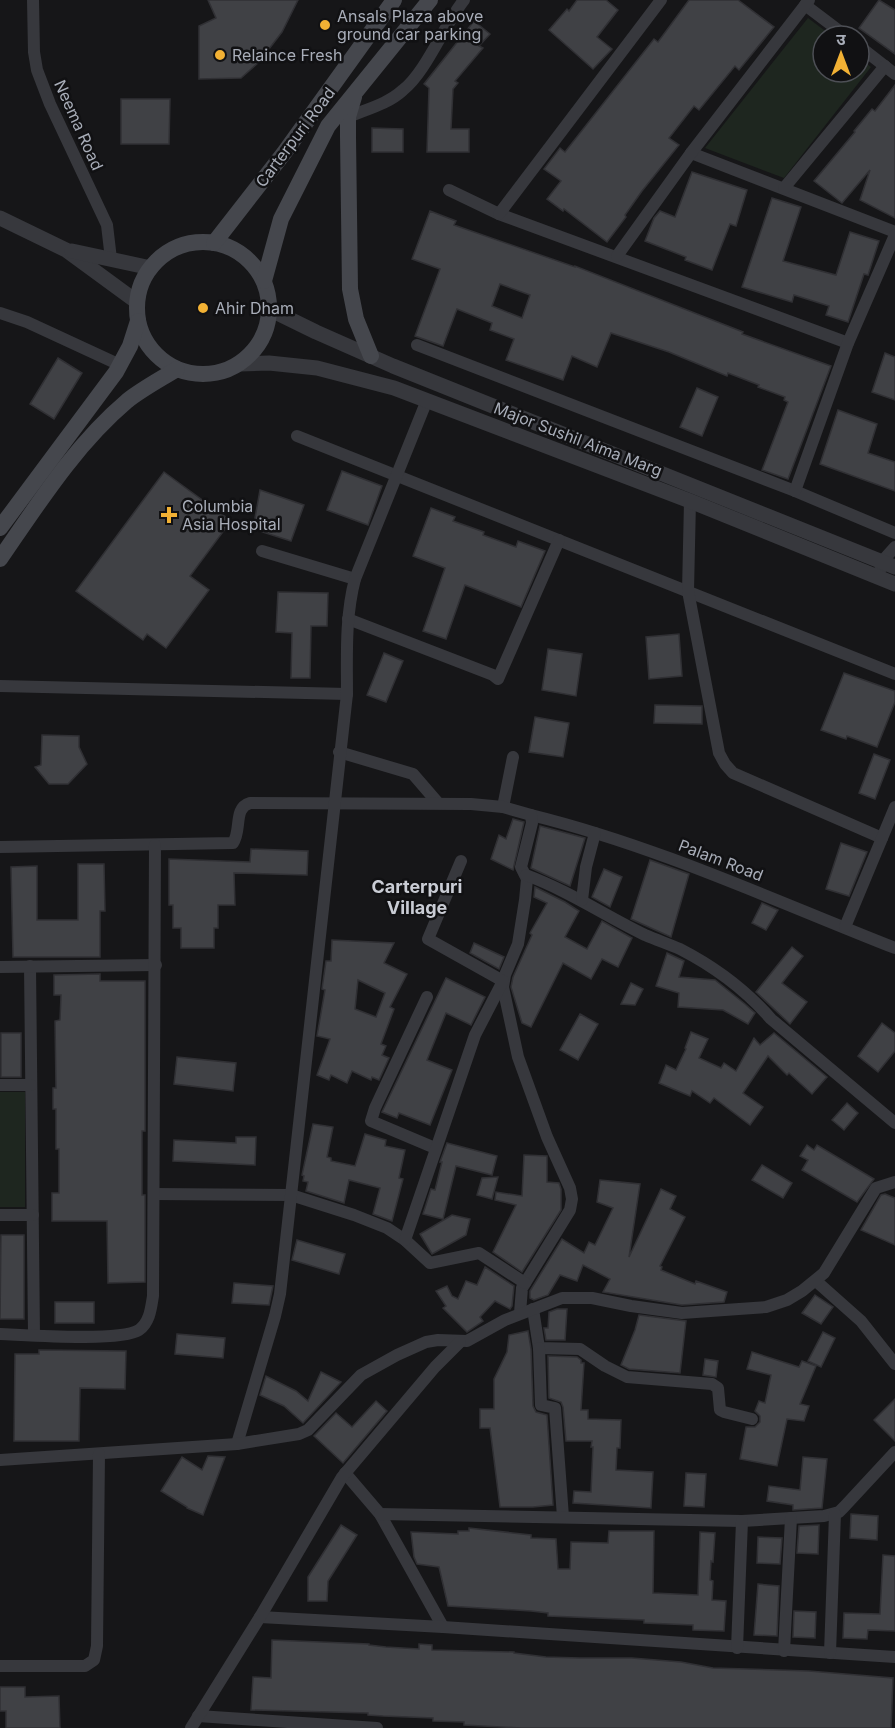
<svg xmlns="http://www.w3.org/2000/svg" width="895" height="1728" viewBox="0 0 895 1728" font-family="Inter,'Noto Sans Devanagari',sans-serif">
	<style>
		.green { fill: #1e261f }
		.building { fill: #404145; stroke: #303034; stroke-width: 1.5; fill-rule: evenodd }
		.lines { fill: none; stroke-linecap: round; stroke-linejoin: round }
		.minor { stroke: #37383d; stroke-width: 12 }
		.tertiary { stroke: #37383d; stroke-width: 15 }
		.secondary { stroke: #45474d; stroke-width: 16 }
		.poi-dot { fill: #f2b134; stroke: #111113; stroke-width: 2 }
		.labels { text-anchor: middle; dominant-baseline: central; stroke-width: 5; stroke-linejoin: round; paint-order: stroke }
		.poi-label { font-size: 16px; fill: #a8adb8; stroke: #111113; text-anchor: start }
		.street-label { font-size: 16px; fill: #a8adb8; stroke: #111113 }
		.neighbourhood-label { font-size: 18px; font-weight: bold; fill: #c9ccd4; stroke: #111113 }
	</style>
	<rect width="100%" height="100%" fill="#161618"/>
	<!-- green -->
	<g class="green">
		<path d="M808,18L832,36H823V72H859V58L871,67L784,178L705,148Z"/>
		<rect x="0" y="1092" width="25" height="115"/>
	</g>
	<!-- building -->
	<g class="building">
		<path d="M208,0H298L282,32L259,62L241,78L199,79V26L216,18Z"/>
		<path d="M577,0H606L618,10L597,37L612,49L593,69L549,30L567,9L569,11Z"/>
		<path d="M689,0H738L774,27L739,70L735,66L699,110L694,106L669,138L679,145L642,191L625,215L626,217L607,242L564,209L563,211L547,199L561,181L544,169L560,148L565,152L654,39L658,42Z"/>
		<path d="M879,0L895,10V54L859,28Z"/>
		<path d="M474,21L490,34L479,46L483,48L455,81L458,83L453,89L451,129H469V152H427L429,88L424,84Z"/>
		<path d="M895,85V218L860,200L870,170L842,203L814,181L855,132L854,131L872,109L875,111Z"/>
		<path d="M121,99H170L169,144H121Z"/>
		<path d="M372,128L403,129V152H372Z"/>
		<path d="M692,172L747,190L736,226L730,224L712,270L685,260L686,257L645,241L654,218L660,211L675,217Z"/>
		<path d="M772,198L801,207L783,261L836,275L850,232L879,241L868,275L864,274L848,322L826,315L829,306L794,295L792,302L742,287Z"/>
		<path d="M430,211L456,221L454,225L575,267V266L743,332L742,334L831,366L788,479L762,470L788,402L784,400L785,397L758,387L759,385L728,373L727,376L669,352L611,333L597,367L572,356L563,380L506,360L514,339L490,330L492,323L457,309L443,346L415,336L440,269L412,259ZM500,284L530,295L522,318L492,306Z"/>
		<path d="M885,353L895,357V400L872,392Z"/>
		<path d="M58,358L82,373L54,419L30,404Z"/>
		<path d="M697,388L718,397L702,436L680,427Z"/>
		<path d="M838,410L877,424L868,453L895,462V491L820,464Z"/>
		<path d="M342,471L382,486L368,525L327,510Z"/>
		<path d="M164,472L231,521L190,576L209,590L166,648L147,634L143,640L76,591Z"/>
		<path d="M260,490L304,505L291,541L253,529Z"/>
		<path d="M431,508L455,517L453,521L484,532L483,535L516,547L518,541L545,551L521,607L465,585L446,639L423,631L445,568L413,556Z"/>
		<path d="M278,592L328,593L327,626H311L310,678H291L292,633L276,632Z"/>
		<path d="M679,634L682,676L649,679L646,637Z"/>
		<path d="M548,649L582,654L576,696L542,690Z"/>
		<path d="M384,653L403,661L386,702L367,695Z"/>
		<path d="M844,673L895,691V702L877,747L847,736L846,739L821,730Z"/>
		<path d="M655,705L702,706V724L654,723Z"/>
		<path d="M535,717L569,723L563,757L529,752Z"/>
		<path d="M42,735L79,736V747L87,764L68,784H49L35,767L41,765Z"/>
		<path d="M874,754L890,760L875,799L859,793Z"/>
		<path d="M513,819L524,822L513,870L491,859L499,835L506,839Z"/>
		<path d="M540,826L585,838L570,886L531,868Z"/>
		<path d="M841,843L867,852L849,896L826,889Z"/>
		<path d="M251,849L308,851L307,875L234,873L235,905H218V928H214V948H181V928H173V905H169V859L250,862Z"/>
		<path d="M650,860L689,874L671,937L631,919Z"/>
		<path d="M78,864H104L105,911H100V957H13L11,867L37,866V920H78Z"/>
		<path d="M604,869L622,877L610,907L592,897Z"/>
		<path d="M535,887L565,902L579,911L565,937L587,949L602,921L632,938L618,967L602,959L591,979L563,963L531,1027L522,1023L511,987L513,977L532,935L530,933L547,903L534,897Z"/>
		<path d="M762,903L778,910L766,930L752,923Z"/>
		<path d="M332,940L394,943L384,963L407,974L390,1007L394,1009L381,1044L386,1046L382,1055L389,1058L379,1080L372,1077L371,1080L352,1071L347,1083L331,1075L329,1080L317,1075L330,1039L317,1036L325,990L322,989L326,961H331ZM358,980L385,993L376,1017L355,1009Z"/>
		<path d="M474,943L504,957L499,969L470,953Z"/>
		<path d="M792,947L803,956L782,983L807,1002L790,1024L756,992Z"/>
		<path d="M667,953L684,961L679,977L715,980L745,1004L755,1013L748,1024L723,1010L678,1007L679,993L656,986Z"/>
		<path d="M100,974V981H145V1131H142V1195H145V1282L108,1283L107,1221H52V1193H59V1149H56V1109H53V1088H56L55,1021L60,1020L61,995H54V975Z"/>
		<path d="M446,978L485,997L471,1025L446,1013L427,1060L452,1070L430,1125L399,1113L397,1118L382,1112Z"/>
		<path d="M631,983L643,989L635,1005L621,1004Z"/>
		<path d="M580,1014L598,1024L578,1060L560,1050Z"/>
		<path d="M882,1023L895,1033V1051L878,1072L858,1056Z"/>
		<path d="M691,1032L708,1039L699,1058L721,1068L724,1063L736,1071L754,1038L760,1045L774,1033L827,1077L812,1094L789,1073L787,1075L768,1056L743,1093L763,1107L750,1125L714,1098L710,1103L692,1091L690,1096L659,1083L666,1065L676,1070L686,1049L685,1048Z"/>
		<rect x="1" y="1033" width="20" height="44"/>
		<path d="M177,1057L236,1063L233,1091L174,1084Z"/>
		<path d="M847,1103L858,1113L844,1130L832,1120Z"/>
		<path d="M313,1124L333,1127L327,1157L331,1158V1161L355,1166L365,1134L386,1140L385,1146L405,1150L399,1178L403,1179L392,1221L373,1214L380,1188L349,1180L344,1203L306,1191L308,1182L303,1181L304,1176L302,1175Z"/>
		<path d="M236,1137H256L255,1165L173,1161L174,1140L236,1143Z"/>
		<path d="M447,1143L497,1156L492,1175L456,1166L443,1219L423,1214L431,1189L435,1190L442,1162H440Z"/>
		<path d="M807,1145L814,1150L817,1145L874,1179L857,1202L802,1170L808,1160L800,1156Z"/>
		<path d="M524,1155L547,1156V1182L559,1183L561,1189V1210L522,1272L493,1252L516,1205L495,1200L496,1192L522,1196Z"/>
		<path d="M762,1165L792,1183L783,1198L752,1180Z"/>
		<path d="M498,1177L492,1199L477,1195L482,1178Z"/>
		<path d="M600,1180L640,1184L629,1257L661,1189L676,1196L670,1209L685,1217L660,1266L662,1267L661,1270L695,1284L696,1281L727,1292L724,1302L682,1305L603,1292L610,1279L583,1265L577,1281L560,1275L548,1295L534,1300L530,1298V1291L562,1239L584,1253L589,1242L595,1245L613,1208L597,1202Z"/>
		<path d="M885,1194L895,1198V1245L861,1230L881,1195Z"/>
		<path d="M452,1215L470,1219L466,1235L432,1254L420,1234Z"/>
		<path d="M1,1235H24V1319H0Z"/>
		<path d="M297,1240L345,1254L339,1274L292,1260Z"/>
		<path d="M485,1267L514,1286L512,1306L510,1309L495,1301L480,1317L483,1321L467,1332L443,1308L446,1306L436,1291L447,1286L452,1296L458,1299L466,1281L477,1285Z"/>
		<path d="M234,1283L273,1286L269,1305L232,1303Z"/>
		<path d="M815,1295L833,1307L821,1324L802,1313Z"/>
		<rect x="55" y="1302" width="39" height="21"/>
		<path d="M557,1309H567L565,1340H546L544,1328H548L549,1312Z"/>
		<path d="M639,1315L686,1321L680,1373L629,1369L621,1365L635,1330Z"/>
		<path d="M528,1331L531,1349L533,1406L536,1412L547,1415L553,1505L533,1507H500L490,1428H480V1409H494V1379L507,1352L509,1335Z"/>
		<path d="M823,1332L835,1338L821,1367L808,1361Z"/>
		<path d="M177,1334L225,1338L223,1358L175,1354Z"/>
		<path d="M39,1350L126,1351L125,1389L80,1388L79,1441H14L15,1354H39Z"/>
		<path d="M752,1352L799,1367L802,1361L816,1366L800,1404L809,1406L804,1421L787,1419L777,1466L740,1459L746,1427H755L760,1422V1416L755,1411L759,1401L765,1403L771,1375L747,1369Z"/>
		<path d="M548,1356L577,1357L581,1360V1363H584L581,1410H588V1419L621,1420L620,1448H617L616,1470L653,1472L651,1508L573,1503L574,1491L591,1492L593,1447H591L592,1441H566L563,1407L561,1402L549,1398Z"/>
		<path d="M705,1359L718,1361L716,1377L703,1375Z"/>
		<path d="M321,1372L341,1382L303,1423L284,1406L260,1395L266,1376L296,1391L308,1401Z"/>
		<path d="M895,1399V1441L874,1420Z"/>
		<path d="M376,1401L387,1411L343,1463L314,1436L336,1413L352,1427Z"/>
		<path d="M208,1456L225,1457L203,1515L187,1508V1507L161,1491L182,1457L202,1470Z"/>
		<path d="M803,1457L827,1459L822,1508L793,1510V1505L767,1501L769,1486L800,1490Z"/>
		<path d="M686,1473L706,1474L704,1507L684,1506Z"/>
		<path d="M851,1514L878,1516L877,1540L850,1538Z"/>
		<path d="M341,1525L357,1535L328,1581L327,1601H308V1577Z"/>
		<path d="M819,1525L818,1554L797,1553L799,1526Z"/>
		<path d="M469,1528L531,1535V1538L556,1539L558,1569H570L571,1542L608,1543L609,1531H654L653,1593L698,1595L700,1532L715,1533L713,1562L711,1561L710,1580L713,1581L712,1600L726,1601L724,1631L693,1630V1625L644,1623V1620L548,1616V1613L531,1611L448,1606L439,1567L417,1564L414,1557L411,1532L458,1534V1531H469Z"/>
		<path d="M758,1537L782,1538L780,1564L757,1563Z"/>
		<path d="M883,1555L895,1556V1631L868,1630L867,1639L843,1638L844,1613L880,1614Z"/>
		<path d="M758,1584L779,1586L777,1636L754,1635Z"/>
		<path d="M794,1611L816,1612L815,1638L793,1637Z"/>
		<path d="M272,1640L369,1644V1645L386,1647L419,1649V1644L432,1645V1650L514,1652V1653L546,1657L580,1658H632L681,1662L713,1668L809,1671L893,1678L891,1728H521L464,1725V1722L433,1721V1718L383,1716L368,1715V1713L251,1710L253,1677L271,1678Z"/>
		<path d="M0,1687H25V1697L59,1696L60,1728H6V1711H0Z"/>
	</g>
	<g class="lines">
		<!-- minor -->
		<g class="minor">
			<path d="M33,0L34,52L37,70L50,104L107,225L111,259"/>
			<path d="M805,5L846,36"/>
			<path d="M859,46L895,74"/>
			<path d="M348,117C367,109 388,104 403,90C426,72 444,25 464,0"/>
			<path d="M691,153L895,232"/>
			<path d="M784,188L885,66"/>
			<path d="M449,190L499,214L848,343"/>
			<path d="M499,214L661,0"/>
			<path d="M617,256L691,153L809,0"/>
			<path d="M0,313L27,322L120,365"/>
			<path d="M417,345L795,491L895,533"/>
			<path d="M297,436L895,674"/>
			<path d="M795,491L848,343L895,235"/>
			<path d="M690,501L688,591L719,753L725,764L733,773L882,838"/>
			<path d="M262,551L355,579"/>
			<path d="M880,570L886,557L895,547"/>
			<path d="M348,619L493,675L498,679L559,540"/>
			<path d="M0,686L347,694"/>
			<path d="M339,752L413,774L438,803"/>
			<path d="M503,807L513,757"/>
			<path d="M531,815C657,846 775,901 895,948"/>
			<path d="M0,847L233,843C242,830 233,808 250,803L471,804L503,807L531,815L532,823L521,867L527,879L525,900L518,944L505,975L503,987L518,1057L547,1137L570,1188L572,1199L570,1210L522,1288L520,1313"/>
			<path d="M526,875C569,891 604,915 645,935C657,940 668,944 680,949C715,967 745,989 771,1019L895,1123"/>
			<path d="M582,900L586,867L595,833"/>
			<path d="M845,927L895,807"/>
			<path d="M30,966L34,1335"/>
			<path d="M0,967L156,965"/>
			<path d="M427,997L375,1108L371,1121L435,1148"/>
			<path d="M0,1085H31"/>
			<path d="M154,1194L291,1195L354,1215L387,1228L405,1240L430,1263L479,1253L525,1283"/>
			<path d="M0,1215H33"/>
			<path d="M405,1240L475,1035L503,981L428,939L461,861"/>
			<path d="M816,1281L861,1321L895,1364"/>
			<path d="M533,1309L539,1348L580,1349L605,1366L627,1377L712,1384L718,1388L720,1410L724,1412L752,1419"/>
			<path d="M0,1334C27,1335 121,1342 139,1330C150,1322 151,1308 153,1296L155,845"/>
			<path d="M539,1348L541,1405L555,1408L563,1517"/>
			<path d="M237,1444L275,1316L280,1294L347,694C347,656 345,617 355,579L427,400"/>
			<path d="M0,1460L237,1444L299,1434L308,1430L361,1375L397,1355L426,1342L438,1340L467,1341L505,1320L562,1298H592L631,1306L682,1313L766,1307L787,1300L802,1291L824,1273L876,1188L895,1182"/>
			<path d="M345,1473L380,1514L443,1627"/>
			<path d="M380,1514L742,1521L824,1516L839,1512L844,1507L895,1452"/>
			<path d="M260,1617L443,1627L895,1657"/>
			<path d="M737,1648L742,1521"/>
			<path d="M784,1651L791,1518"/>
			<path d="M830,1653L835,1514"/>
			<path d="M0,1666H85L94,1660L97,1646L99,1454"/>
			<path d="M198,1716L377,1728"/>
			<path d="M191,1728L260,1617L342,1477L435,1367L460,1342"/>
		</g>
		<!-- tertiary -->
		<g class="tertiary">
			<path d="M0,218L66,250L137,302"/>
			<path d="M72,251L151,268"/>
			<path d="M269,309L316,332L393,366L895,567"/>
			<path d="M240,364L269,363L317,368L394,388L690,501L895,584"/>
		</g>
		<!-- secondary -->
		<g class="secondary">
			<path d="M354,97L348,117V137L350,289L356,319L371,356"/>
			<circle cx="203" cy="308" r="66"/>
			<path d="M214,243L284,153L394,0"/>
			<path d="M264,281L281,219L328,126L430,0"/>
			<path d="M0,528L116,372L130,346L138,321"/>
			<path d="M0,559C38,504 75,445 127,401C142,389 161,379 177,369"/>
		</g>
	</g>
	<!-- markers -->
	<g class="poi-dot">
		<circle cx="325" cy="25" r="6"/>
		<circle cx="220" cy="55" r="6"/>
		<circle cx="203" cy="308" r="6"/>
		<path d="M166 506h6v6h6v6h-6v6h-6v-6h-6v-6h6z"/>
	</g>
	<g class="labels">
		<!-- poi labels -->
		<g class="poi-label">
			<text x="337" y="16">Ansals Plaza above<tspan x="337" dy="18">ground car parking</tspan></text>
			<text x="232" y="55">Relaince Fresh</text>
			<text x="215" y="308">Ahir Dham</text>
			<text x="182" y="506">Columbia<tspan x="182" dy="18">Asia Hospital</tspan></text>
		</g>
		<!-- street labels -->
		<g class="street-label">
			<text transform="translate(79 125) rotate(66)">Neema Road</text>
			<text transform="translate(295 137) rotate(-53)">Carterpuri Road</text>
			<text transform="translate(578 439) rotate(21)">Major Sushil Aima Marg</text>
			<text transform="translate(721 860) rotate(21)">Palam Road</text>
		</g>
		<!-- neighbourhood labels -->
		<g class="neighbourhood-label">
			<text x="417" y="886">Carterpuri<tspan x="417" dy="21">Village</tspan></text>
		</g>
	</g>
	<!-- north arrow -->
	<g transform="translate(841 54)"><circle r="28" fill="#111113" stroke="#4d4f55" stroke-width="1.5"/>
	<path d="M0-4.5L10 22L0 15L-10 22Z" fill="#f2b134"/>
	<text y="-9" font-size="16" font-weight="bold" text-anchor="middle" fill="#a8adb8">उ</text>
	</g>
</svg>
